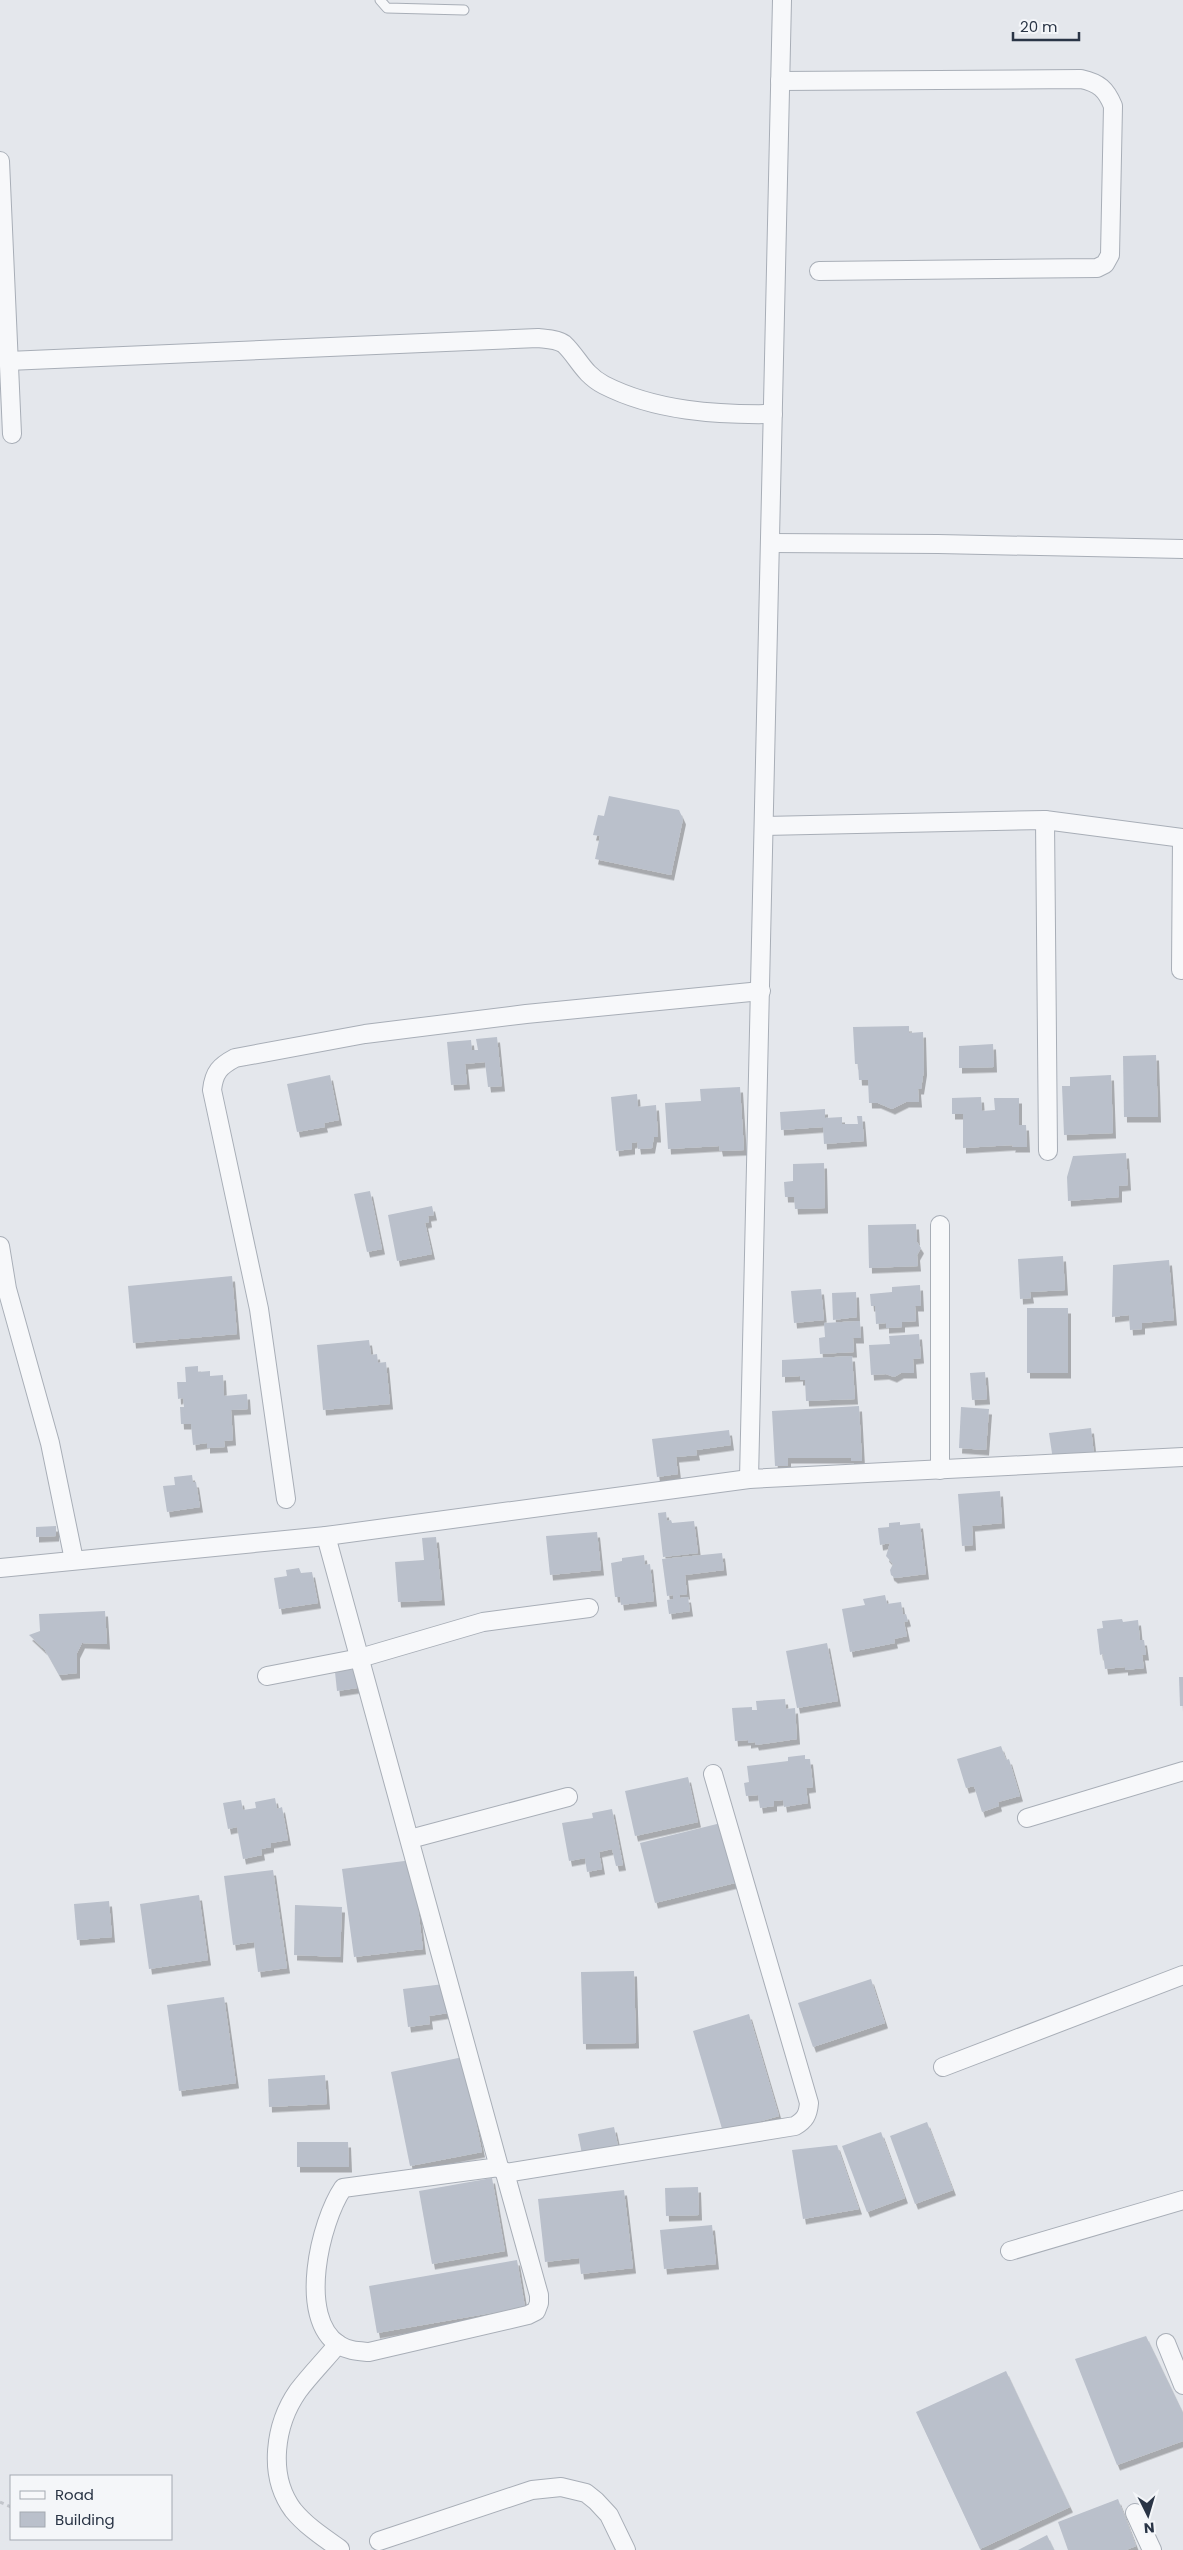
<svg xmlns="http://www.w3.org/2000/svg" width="1183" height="2550" viewBox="0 0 1183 2550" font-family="Poppins,sans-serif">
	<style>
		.building { fill: #bac0cb; filter: url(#shadow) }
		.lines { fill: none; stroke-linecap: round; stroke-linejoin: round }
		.service-casing { stroke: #a8aeb7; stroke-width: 11 }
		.minor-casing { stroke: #a8aeb7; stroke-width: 20 }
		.path { stroke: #c2c5cb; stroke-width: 3; stroke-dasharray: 4 4; stroke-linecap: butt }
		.service { stroke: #f7f8fa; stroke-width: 9 }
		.minor { stroke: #f7f8fa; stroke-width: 18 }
	</style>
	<defs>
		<filter id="shadow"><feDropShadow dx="3" dy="5.5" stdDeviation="0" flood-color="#0004"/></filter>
	</defs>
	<rect width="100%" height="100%" fill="#e4e7ec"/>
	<!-- building -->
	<g class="building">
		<path d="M609,796L679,810L683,819L671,875L595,859L600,836L593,835L598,815L604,816Z"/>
		<path d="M909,1026V1033L923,1032L924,1070L921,1089H918L919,1102H906L892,1109L878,1103H869L868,1080H859L858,1064H855L853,1027Z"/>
		<path d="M497,1037L502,1086L488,1087L485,1062L465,1064L467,1084L451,1085L447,1042L471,1040L472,1050H478L476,1039Z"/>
		<path d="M993,1044L994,1067L959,1068V1046Z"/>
		<path d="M1156,1055L1158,1117H1124L1123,1056Z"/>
		<path d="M330,1075L339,1120L324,1123L325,1127L297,1132L287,1084Z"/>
		<path d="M1111,1075L1113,1133L1064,1135L1062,1086H1070V1077Z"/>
		<path d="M740,1087L744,1150L720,1151L719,1146L668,1149L665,1103L701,1101L700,1089Z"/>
		<path d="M637,1094L638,1107L656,1105L658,1137H654L652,1148L638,1149L637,1142L632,1143V1149L616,1151L611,1097Z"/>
		<path d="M981,1097L982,1111L995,1110L994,1098H1019V1125H1026L1027,1147H1012L1013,1145L963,1148V1114H952V1098Z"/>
		<path d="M825,1109V1118L842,1117V1124H858L857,1116H862L864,1141L824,1144L823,1127L781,1130L780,1112Z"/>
		<path d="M1126,1153L1128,1185L1119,1186V1197L1068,1201L1067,1177L1073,1156Z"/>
		<path d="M824,1163L825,1208L795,1209L794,1197H785L784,1182L793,1181V1164Z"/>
		<path d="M370,1191L382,1249L367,1252L354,1194Z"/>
		<path d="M432,1206L434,1215L428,1216L429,1222L425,1223L432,1254L397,1261L388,1215Z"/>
		<path d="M916,1224L917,1242L921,1248L917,1255L918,1266L869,1268L868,1225Z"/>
		<path d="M1063,1256L1065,1290L1030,1292L1031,1298L1020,1299L1018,1259Z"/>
		<path d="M1169,1260L1174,1320L1142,1323V1329L1130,1330L1129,1315L1112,1317L1113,1265Z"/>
		<path d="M232,1276L237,1334L133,1343L128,1286Z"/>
		<path d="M920,1285L921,1306H915L916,1321L902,1322V1327L886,1328V1323L876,1324L875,1306H871L870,1294L892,1292V1287Z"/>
		<path d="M821,1289L824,1320L794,1323L791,1291Z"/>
		<path d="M856,1292L857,1317L833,1320L832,1293Z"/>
		<rect x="1027" y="1308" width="41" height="65"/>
		<path d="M860,1321L861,1338H853L854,1352L820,1354L819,1338L825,1337L824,1323Z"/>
		<path d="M919,1334L921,1358L913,1359L914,1373H901L894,1377L886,1374L871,1375L869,1345L890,1344L889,1336Z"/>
		<path d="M369,1340L371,1355L377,1354L378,1363L386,1362L390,1404L323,1410L317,1345Z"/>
		<path d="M852,1356L855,1399L806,1401L805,1380H800V1376L782,1377V1360Z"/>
		<path d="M198,1366V1372L210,1371V1376L223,1375L224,1396L247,1394L248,1409L231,1410L233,1440L224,1441L225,1447L207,1448V1443L193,1445L191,1424H181L180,1407H184L183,1398L178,1399L177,1382H186L185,1367Z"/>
		<path d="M985,1372L987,1399L972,1400L970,1373Z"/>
		<path d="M859,1406L862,1461H851V1458H788V1466H775L772,1411Z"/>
		<path d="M961,1407L989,1409L986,1450L959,1448Z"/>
		<path d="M1091,1428L1094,1455L1053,1460L1049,1433Z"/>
		<path d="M729,1430L731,1445L696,1450L697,1455L676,1457L678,1474L657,1477L652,1439Z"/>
		<path d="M192,1475L193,1482H196L200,1507L167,1512L163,1486L175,1485L174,1477Z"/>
		<path d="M1000,1491L1002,1523L972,1526L973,1545L962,1546L958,1494Z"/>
		<path d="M666,1512L667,1521L671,1520L672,1523L694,1521L698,1553L663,1557L658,1513Z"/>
		<path d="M900,1522V1525L920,1523L926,1574L895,1578L891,1575L890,1570L893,1564L886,1556L890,1543L880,1545L878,1528L889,1527V1523Z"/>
		<path d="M56,1526V1536L36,1537V1527Z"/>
		<path d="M597,1532L601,1570L550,1575L546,1536Z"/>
		<path d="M436,1537L442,1600L398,1602L395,1562L424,1560L422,1538Z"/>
		<path d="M722,1553L724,1570L685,1575L687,1594L680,1595V1598L688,1597L690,1611L669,1614L667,1600L673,1599V1595L667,1596L662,1559Z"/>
		<path d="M644,1555L645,1565L650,1564L654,1601L621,1605L620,1597H615L611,1563L622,1561V1558Z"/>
		<path d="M299,1568L301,1573L312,1572L318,1603L279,1609L274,1578L287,1576L286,1570Z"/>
		<path d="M885,1595L887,1604L901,1602L903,1615L906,1614L908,1621L904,1622L907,1636L894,1639L895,1643L850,1652L842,1609L865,1605L863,1599Z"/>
		<path d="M105,1611L107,1644L82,1643L77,1653V1673L59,1675L45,1650L29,1635L40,1631L39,1614Z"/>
		<path d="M1122,1619L1123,1622L1138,1620L1140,1640H1144L1146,1655H1142L1144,1668L1125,1670V1667L1105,1669L1103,1654L1100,1655L1097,1629L1103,1628L1102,1621Z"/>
		<path d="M827,1643L838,1701L797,1708L786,1651Z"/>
		<path d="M355,1669L357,1688L337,1691L335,1672Z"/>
		<path d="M1179,1677H1183V1706H1180Z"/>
		<path d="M785,1699L786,1709L795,1708L797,1739L756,1745L755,1742L748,1743V1740L735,1741L732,1708L752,1707V1710H757L756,1701Z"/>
		<path d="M1001,1746L1006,1760L1009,1759L1020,1796L998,1802L999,1806L982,1812L974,1786L966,1788L957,1759Z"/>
		<path d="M805,1755V1759H810L813,1787L806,1788L808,1803L784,1807L783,1800L774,1801V1806L760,1808L758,1795L746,1796L744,1783L749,1782L747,1766L788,1761V1757Z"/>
		<path d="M688,1777L698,1822L635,1836L625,1791Z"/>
		<path d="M275,1798L277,1809L282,1807L288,1840L271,1843V1847L261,1849L262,1855L243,1859L237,1827L228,1829L223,1803L241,1800L243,1810L256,1808L255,1802Z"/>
		<path d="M612,1809L623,1865L616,1866L612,1849L599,1852L602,1869L587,1872L585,1858L569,1861L562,1823L593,1818L592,1813Z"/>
		<path d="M721,1823L735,1883L655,1903L640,1843Z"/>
		<path d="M412,1860L423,1949L354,1957L342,1869Z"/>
		<path d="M273,1870L287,1968L258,1972L254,1942L233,1945L224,1876Z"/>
		<path d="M199,1895L208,1960L149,1969L140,1904Z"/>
		<path d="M109,1901L112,1937L77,1940L74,1904Z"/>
		<path d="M295,1905L342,1907L340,1957L294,1955Z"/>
		<path d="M634,1971L636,2043L583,2044L581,1972Z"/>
		<path d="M871,1979L885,2023L813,2047L798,2003Z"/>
		<path d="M444,1984L448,2013L429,2016L430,2024L408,2027L403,1989Z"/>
		<path d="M224,1997L236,2083L179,2091L167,2005Z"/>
		<path d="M749,2014L779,2116L723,2132L693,2031Z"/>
		<path d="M463,2057L482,2152L410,2166L391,2072Z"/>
		<path d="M325,2075L327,2104L269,2107L268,2079Z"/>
		<path d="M927,2122L953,2190L915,2204L890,2136Z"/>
		<path d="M614,2127L618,2146L582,2154L578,2134Z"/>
		<path d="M881,2132L905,2198L867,2212L842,2146Z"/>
		<path d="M297,2142H348L349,2167H297Z"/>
		<path d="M837,2145L859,2209L803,2219L792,2150Z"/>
		<path d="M492,2178L505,2251L432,2264L419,2191Z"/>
		<path d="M698,2187L699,2215L666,2216L665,2188Z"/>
		<path d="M624,2190L633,2268L581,2274L579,2258L545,2262L538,2199Z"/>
		<path d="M712,2225L716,2264L664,2269L660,2230Z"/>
		<path d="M517,2260L525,2307L377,2333L369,2286Z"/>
		<path d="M1146,2336L1183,2413V2441L1117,2465L1075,2359Z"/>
		<path d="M1006,2371L1070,2507L980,2549L916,2412Z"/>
		<path d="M1118,2499L1136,2546L1126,2550H1068L1058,2522Z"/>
		<path d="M1047,2535L1054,2550H1018Z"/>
	</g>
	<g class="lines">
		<defs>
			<path id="service" d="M380,0L387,8L464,10"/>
			<g id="minor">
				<path d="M780,81L1081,79C1099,83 1106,89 1113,106L1110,255L1105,264L1097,268L819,271"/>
				<path d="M0,161L12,434"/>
				<path d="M8,361L538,338C546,339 557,339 564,344C578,357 583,374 604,385C655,411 716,415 773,414"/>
				<path d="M770,543L938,544L1183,549"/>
				<path d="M1045,820L1048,1151"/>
				<path d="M764,826L1045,820L1183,838"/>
				<path d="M1181,970L1182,839"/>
				<path d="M0,1246L7,1289L50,1443L74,1560"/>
				<path d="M940,1470V1225"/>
				<path d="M749,1479C763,986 768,493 782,0"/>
				<path d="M286,1499L259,1309L212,1090C214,1072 220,1066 235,1058L365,1034L526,1014L761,991"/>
				<path d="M326,1536L499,2167L505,2173L539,2295V2303L536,2311L528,2315L369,2352C358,2351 349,2351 339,2345C297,2318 320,2222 343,2188L499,2167"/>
				<path d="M0,1568L326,1536L749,1479L1183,1457"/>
				<path d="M267,1676L360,1658L483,1622L589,1608"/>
				<path d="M1027,1818L1183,1771"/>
				<path d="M410,1839L568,1797"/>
				<path d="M943,2067L1183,1975"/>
				<path d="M505,2173L795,2126C805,2120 808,2115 809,2103L713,1774"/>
				<path d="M1010,2251L1183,2200"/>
				<path d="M1166,2343L1183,2385"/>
				<path d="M338,2344C325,2360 310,2375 298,2391C275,2424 267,2475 293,2510C306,2526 323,2537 340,2549"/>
				<path d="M1135,2513L1152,2550"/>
				<path d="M379,2541L532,2490L561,2487L586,2493L596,2501L609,2515L626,2550"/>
			</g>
		</defs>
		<!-- service casing -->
		<use href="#service" class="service-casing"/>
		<!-- minor casing -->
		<use href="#minor" class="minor-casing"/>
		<!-- path -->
		<path class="path" d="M0,2502L11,2507"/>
		<!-- service -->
		<use href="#service" class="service"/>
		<!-- minor -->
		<use href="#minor" class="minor"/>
	</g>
	<!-- legend -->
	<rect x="10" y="2475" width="162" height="65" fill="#f4f6f9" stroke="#a3a9b1"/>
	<rect x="20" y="2491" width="25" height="8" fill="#f7f8fa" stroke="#a3a9b1"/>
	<text x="55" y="2500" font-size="15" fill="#2a3546">Road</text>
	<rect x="20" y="2512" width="25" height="15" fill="#bac0cb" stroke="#a3a9b1"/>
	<text x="55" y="2525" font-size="15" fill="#2a3546">Building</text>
	<!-- north arrow -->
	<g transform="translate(1148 2515) rotate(175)" stroke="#f4f6f9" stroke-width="4" paint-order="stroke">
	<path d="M0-4L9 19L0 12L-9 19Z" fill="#2a3546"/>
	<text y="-8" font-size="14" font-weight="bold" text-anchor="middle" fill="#2a3546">N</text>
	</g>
	<!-- scale -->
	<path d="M1013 32v8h66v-8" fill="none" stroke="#2a3546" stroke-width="2.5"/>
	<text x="1020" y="32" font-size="15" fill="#2a3546" stroke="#f4f6f9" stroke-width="4" paint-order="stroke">20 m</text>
</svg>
